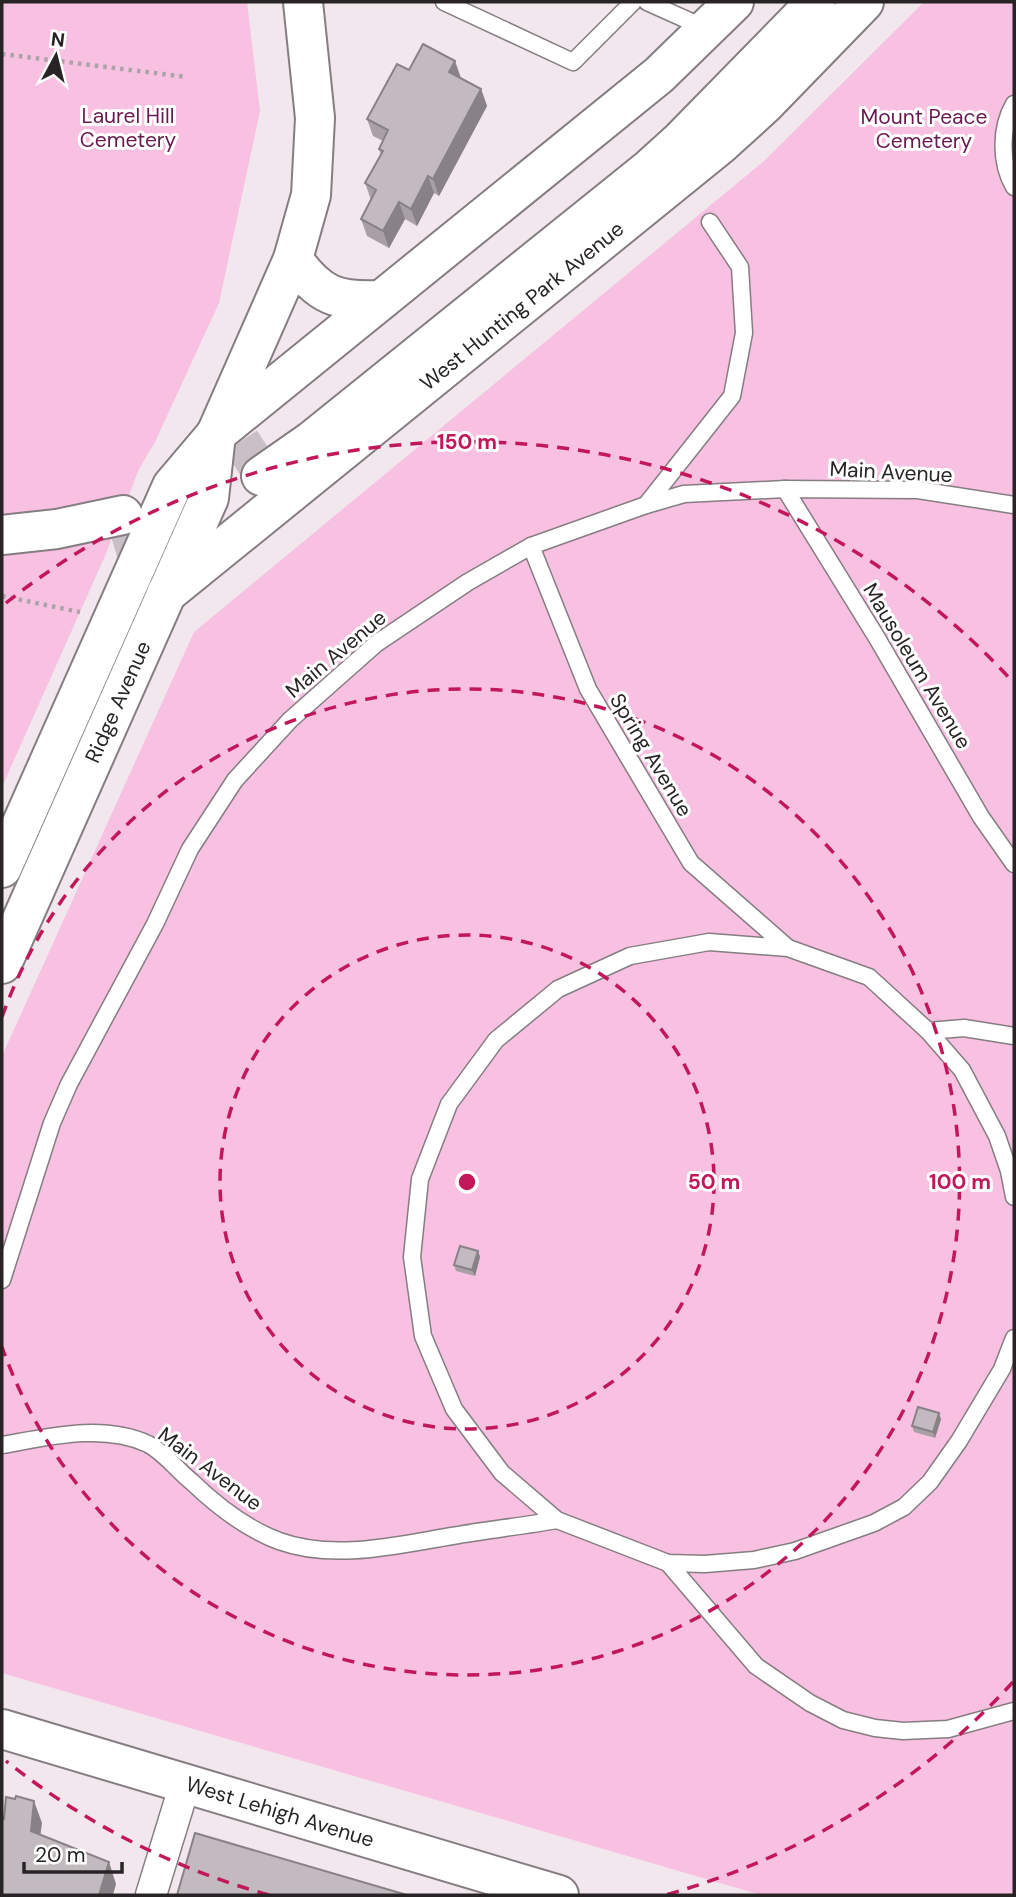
<svg xmlns="http://www.w3.org/2000/svg" width="1016" height="1897" viewBox="0 0 1016 1897" font-family="'DM Sans',sans-serif">
	<style>
		.green { fill: #f8c0e1 }
		.lines { fill: none; stroke-linecap: round; stroke-linejoin: round }
		.secondary-tunnel { stroke: #c9c0c5; stroke-width: 38; stroke-dasharray: 38 19; stroke-linecap: butt }
		.service-casing { stroke: #857d81; stroke-width: 19 }
		.minor-casing { stroke: #857d81; stroke-width: 33 }
		.secondary-casing { stroke: #857d81; stroke-width: 42 }
		.primary-casing { stroke: #857d81; stroke-width: 42 }
		.path { stroke: #aba3a8; stroke-width: 4.5; stroke-dasharray: 3.5 5; stroke-linecap: butt }
		.service { stroke: #fff; stroke-width: 16 }
		.minor { stroke: #fff; stroke-width: 30 }
		.secondary { stroke: #fff; stroke-width: 38 }
		.primary { stroke: #fff; stroke-width: 38 }
		.wall { fill: #a8a0a4 }
		.shaded-wall { fill: #888286 }
		.building { fill: #c3babf; stroke: #888286; stroke-width: 2 }
		.ring { fill: none; stroke: #c2185b; stroke-width: 3.5; stroke-dasharray: 12 9 }
		.labels { text-anchor: middle; dominant-baseline: central; stroke-width: 6; stroke-linejoin: round; paint-order: stroke }
		.park-label { font-size: 21px; fill: #681950; stroke: #fff }
		.street-label { font-size: 21px; fill: #282426; stroke: #fff }
		.centre { fill: #c2185b; stroke: #fff; stroke-width: 3.5 }
		.ring-label { font-size: 21px; text-anchor: middle; font-weight: bold; fill: #c2185b; stroke: #fff; stroke-width: 6; stroke-linejoin: round; paint-order: stroke }
	</style>
	<rect width="100%" height="100%" fill="#f1e7ed"/>
	<!-- green -->
	<g class="green">
		<path d="M2,2H247L260,111L219,303L155,442L139,469L105,556L2,787Z"/>
		<path d="M924,2H1014V1895H761L2,1673V1056L194,632L764,161Z"/>
	</g>
	<g class="lines">
		<!-- secondary-tunnel -->
		<g class="secondary-tunnel">
			<path d="M185,494L232,469L276,441"/>
			<path d="M112,540L179,519"/>
		</g>
		<defs>
			<g id="service">
				<path d="M444,2L573,62L633,2"/>
				<path d="M647,2L705,28"/>
				<path d="M1014,104C1000,128 1000,163 1014,187"/>
				<path d="M785,489L877,638L981,817L1014,864"/>
				<path d="M646,505L732,396L744,333L740,267L710,222"/>
				<path d="M531,546L588,689L691,863L788,948"/>
				<path d="M928,1031L964,1028L1014,1036"/>
				<path d="M1014,1197L1009,1171L997,1136L962,1070L928,1031L869,977L788,948L709,942L630,956L558,989L496,1040L449,1104L420,1179L412,1257L423,1336L454,1409L502,1473L557,1520L668,1563L705,1564L754,1560L795,1551L874,1523L904,1507L930,1482L959,1441L1002,1369L1014,1338"/>
				<path d="M2,1280L52,1123L69,1084L155,924L190,849L235,780L290,720L377,643L468,582L531,546L646,505L684,494L785,489L918,490L1014,505"/>
				<path d="M2,1445C48,1437 103,1423 148,1444C165,1453 177,1470 192,1482C217,1506 247,1529 279,1541C334,1561 397,1545 452,1536C487,1530 522,1526 557,1520"/>
				<path d="M668,1563L756,1666L810,1703L843,1720L875,1728L903,1731L948,1729L1014,1711"/>
			</g>
			<path id="minor" d="M151,1895L185,1784"/>
			<g id="secondary">
				<path d="M216,434L293,259L311,195L315,118L303,2"/>
				<path d="M261,476L311,441L649,169L681,140L816,2"/>
				<path d="M2,535L57,529L123,515"/>
			</g>
			<g id="primary">
				<path d="M293,259C319,296 337,302 381,300"/>
				<path d="M166,594L720,145L764,105L864,2"/>
				<path d="M2,868L172,486L216,434L659,75L734,2"/>
				<path d="M2,964L209,498L216,434"/>
				<path d="M2,1729L559,1895"/>
			</g>
		</defs>
		<!-- service casing -->
		<use href="#service" class="service-casing"/>
		<!-- minor casing -->
		<use href="#minor" class="minor-casing"/>
		<!-- secondary casing -->
		<use href="#secondary" class="secondary-casing"/>
		<!-- primary casing -->
		<use href="#primary" class="primary-casing"/>
		<!-- path -->
		<g class="path">
			<path d="M2,54L187,77"/>
			<path d="M2,596L80,612"/>
		</g>
		<!-- service -->
		<use href="#service" class="service"/>
		<!-- minor -->
		<use href="#minor" class="minor"/>
		<!-- secondary -->
		<use href="#secondary" class="secondary"/>
		<!-- primary -->
		<use href="#primary" class="primary"/>
	</g>
	<!-- wall -->
	<g class="wall">
		<path d="M455,61L460,79L481,89L487,106L439,196L434,193L417,226L405,219L389,248L367,236L361,219L371,200L365,183L381,155L379,149L383,141L373,136L367,119L409,70Z"/>
		<path d="M478,1251L480,1257L475,1276L456,1271L454,1265Z"/>
		<path d="M941,1419L935,1438L914,1432L912,1426Z"/>
	</g>
	<!-- shaded-wall -->
	<g class="shaded-wall">
		<path d="M455,61L461,78L455,89L449,72Z"/>
		<path d="M481,89L487,106L439,196L433,179Z"/>
		<path d="M428,176L434,193L417,226L411,209Z"/>
		<path d="M399,202L405,219L389,248L383,231Z"/>
		<path d="M478,1251L480,1257L475,1276L472,1270Z"/>
		<path d="M939,1413L941,1419L935,1438L933,1432Z"/>
		<path d="M34,1801L42,1823L38,1853L31,1831Z"/>
		<path d="M109,1862L116,1884L113,1895H99Z"/>
	</g>
	<!-- building -->
	<g class="building">
		<path d="M423,44L455,61L449,72L481,89L433,179L428,176L411,209L399,202L383,231L361,219L376,190L365,183L383,151L379,149L388,130L367,119L397,64L409,70Z"/>
		<path d="M460,1246L478,1251L472,1270L454,1265Z"/>
		<path d="M918,1407L939,1413L933,1432L912,1426Z"/>
		<path d="M16,1796L34,1801L31,1831L109,1862L99,1895H2V1818L4,1819L6,1797L15,1799Z"/>
		<path d="M195,1833L407,1895H177Z"/>
	</g>
	<!-- distance rings -->
	<g class="ring">
		<circle cx="467" cy="1182" r="247"/>
		<path d="M2 1017A493 493 0 1 1 2 1347"/>
		<path d="M1013 1682A740 740 0 0 1 665 1895M269 1895A740 740 0 0 1 6 1761M6 603A740 740 0 0 1 1013 682"/>
	</g>
	<g class="labels">
		<!-- park labels -->
		<g class="park-label">
			<text x="128" y="116">Laurel Hill<tspan x="128" dy="24">Cemetery</tspan></text>
			<text x="924" y="117">Mount Peace<tspan x="924" dy="24">Cemetery</tspan></text>
		</g>
		<!-- street labels -->
		<g class="street-label">
			<text transform="translate(522 306) rotate(-39)">West Hunting Park Avenue</text>
			<text transform="translate(891 472) rotate(3)">Main Avenue</text>
			<text transform="translate(336 654) rotate(-40)">Main Avenue</text>
			<text transform="translate(917 666) rotate(59)">Mausoleum Avenue</text>
			<text transform="translate(118 702) rotate(-66)">Ridge Avenue</text>
			<text transform="translate(651 755) rotate(59)">Spring Avenue</text>
			<text transform="translate(210 1469) rotate(37)">Main Avenue</text>
			<text transform="translate(280 1812) rotate(17)">West Lehigh Avenue</text>
		</g>
	</g>
	<circle cx="467" cy="1182" r="10" class="centre"/>
	<g class="ring-label">
		<text x="467" y="449">150 m</text>
		<text x="714" y="1189">50 m</text>
		<text x="960" y="1189">100 m</text>
	</g>
	<!-- border -->
	<rect width="1016" height="1897" fill="none" stroke="#282426" stroke-width="7"/>
	<!-- north arrow -->
	<g transform="translate(56 56) rotate(7)" stroke="#ffffff" stroke-width="5" paint-order="stroke">
	<path d="M0-5L12 26L0 18L-12 26Z" fill="#282426"/>
	<text y="-10" font-size="19" font-weight="bold" text-anchor="middle" fill="#282426">N</text>
	</g>
	<!-- scale -->
	<path d="M24 1862v10h98v-10" fill="none" stroke="#282426" stroke-width="3.5"/>
	<text x="35" y="1862" font-size="21" fill="#282426" stroke="#ffffff" stroke-width="5" paint-order="stroke">20 m</text>
</svg>
